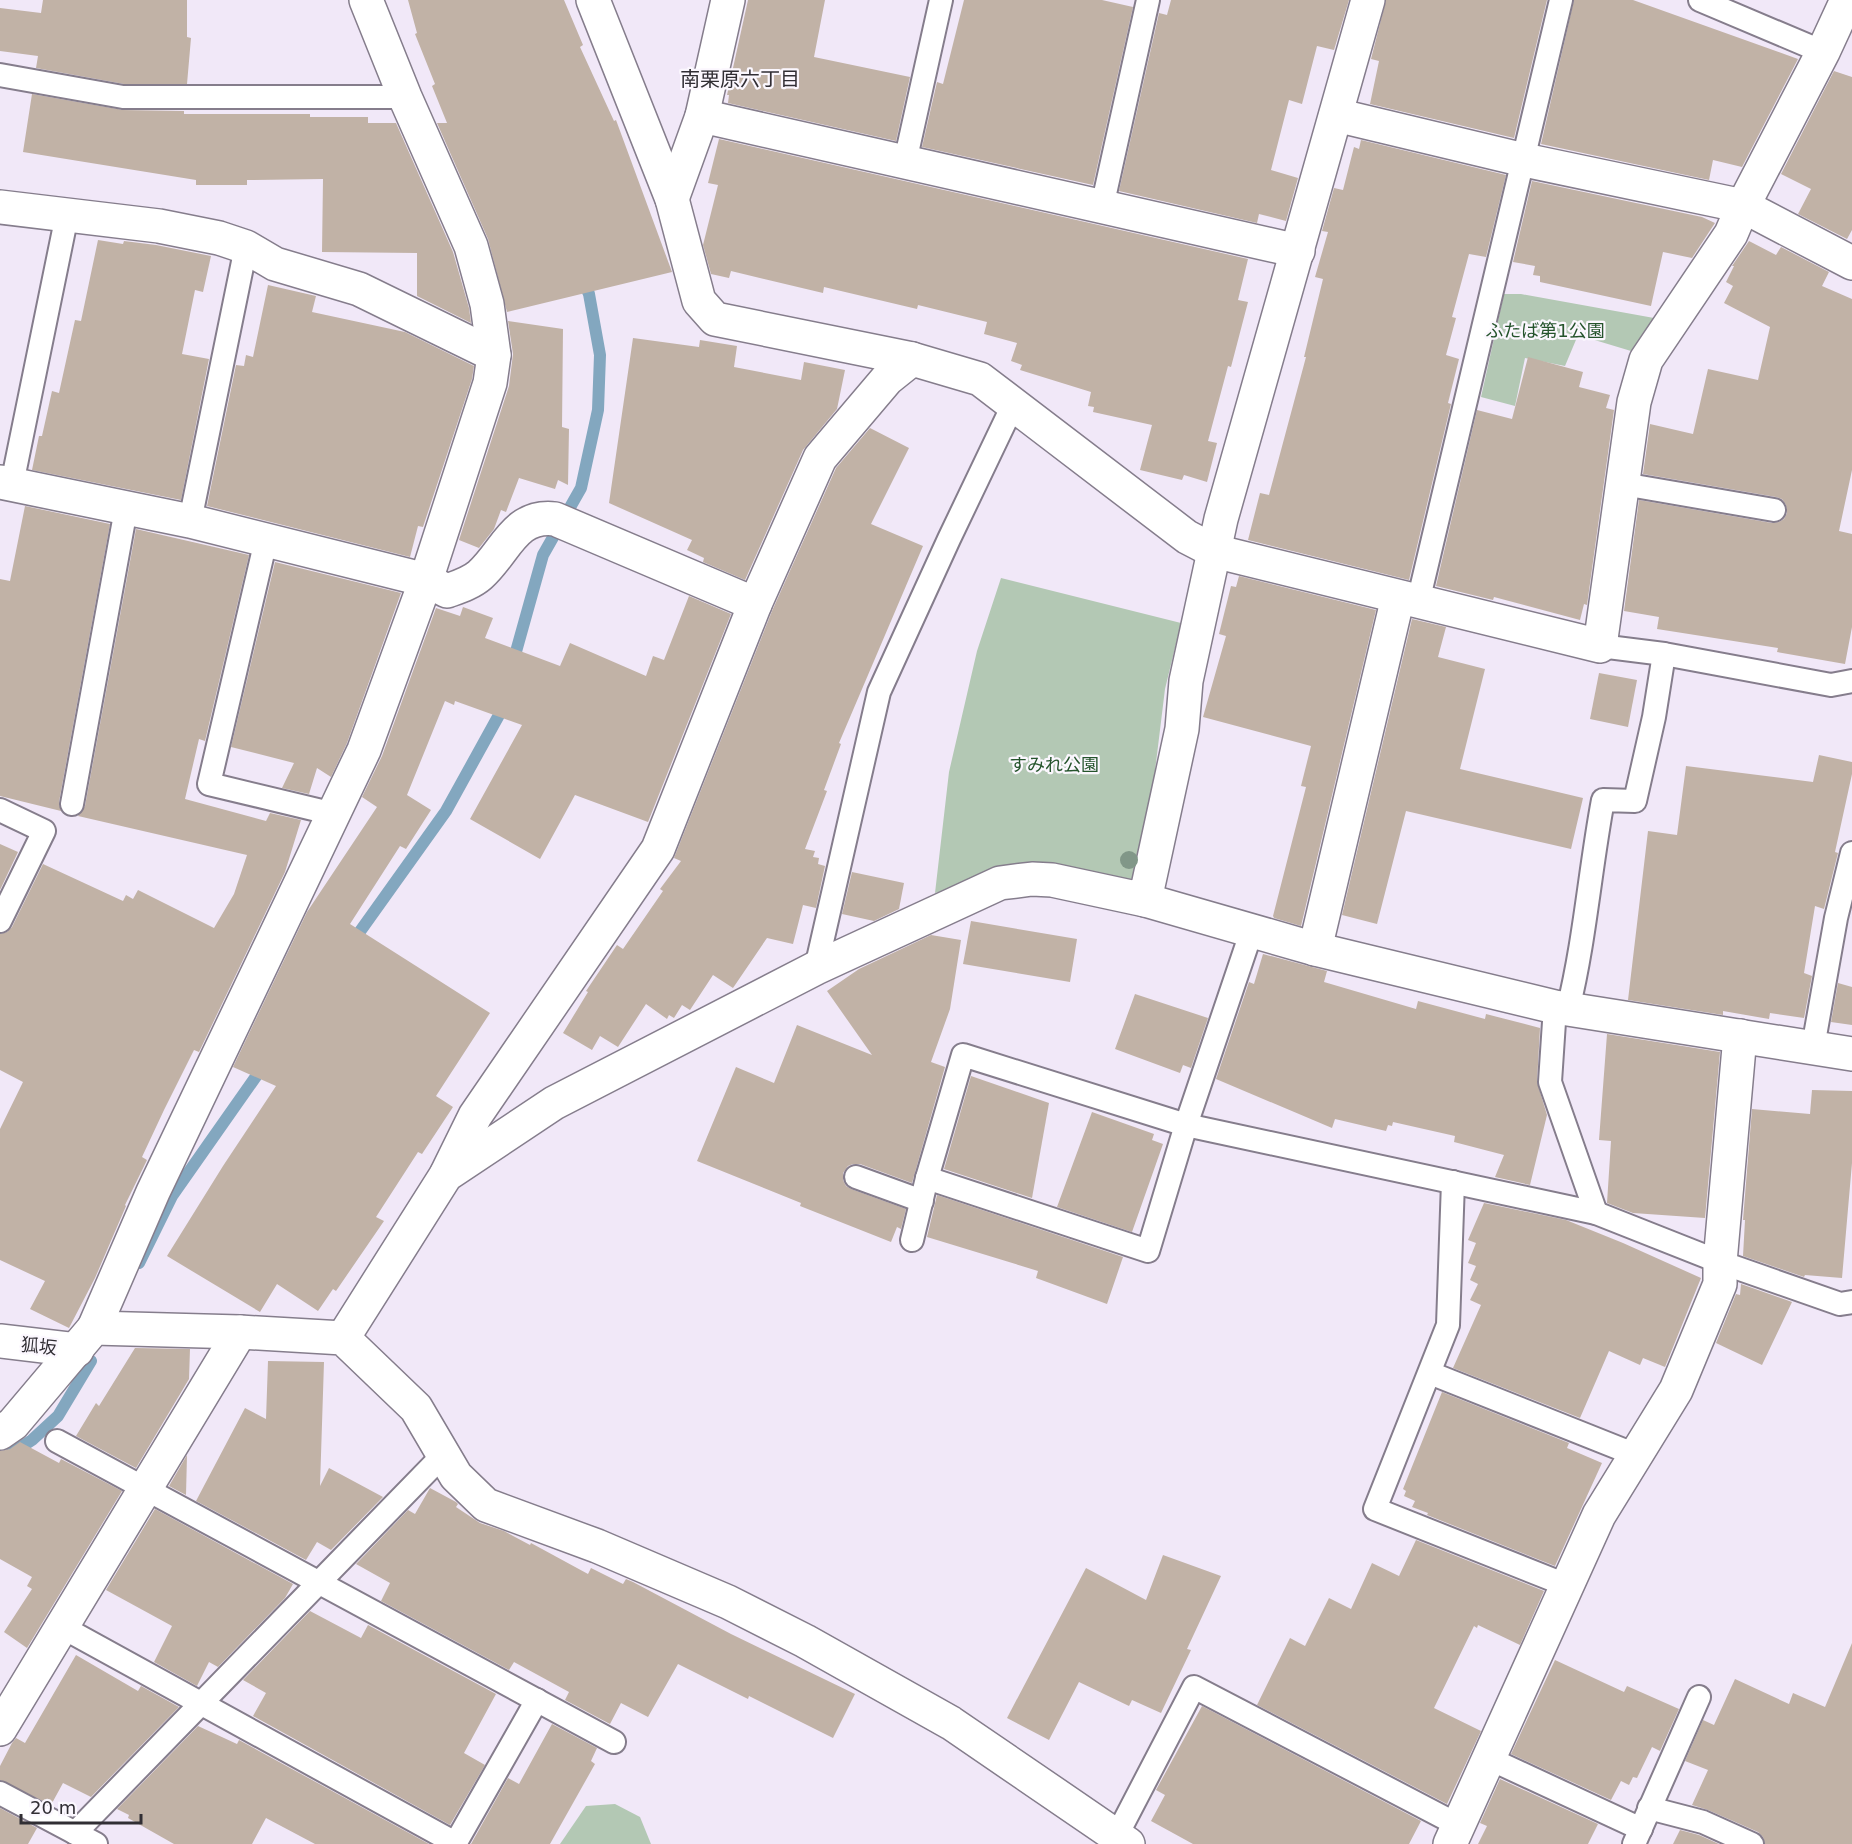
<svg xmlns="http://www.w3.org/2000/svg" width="1852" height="1844" viewBox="0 0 1852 1844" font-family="'DejaVu Sans','Noto Sans JP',sans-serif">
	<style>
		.green { fill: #b3c8b4 }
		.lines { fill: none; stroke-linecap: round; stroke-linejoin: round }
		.stream { stroke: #83a7bf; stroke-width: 12 }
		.building { fill: #c1b2a6 }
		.service-casing { stroke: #857d8c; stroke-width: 26 }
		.minor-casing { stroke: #857d8c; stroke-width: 36 }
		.service { stroke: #fff; stroke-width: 22 }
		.minor { stroke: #fff; stroke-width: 33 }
		.tree { fill: #819788 }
		.labels { text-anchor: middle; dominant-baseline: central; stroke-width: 4.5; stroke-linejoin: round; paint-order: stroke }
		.park-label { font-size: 18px; fill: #25542c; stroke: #fbf7fe }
		.street-label { font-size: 18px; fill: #312e34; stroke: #fbf7fe }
		.neighbourhood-label { font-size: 20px; fill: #312e34; stroke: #fbf7fe }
	</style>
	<rect width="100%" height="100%" fill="#f1e8f8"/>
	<!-- green -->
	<g class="green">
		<path d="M1504,294H1521L1654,318L1631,351L1578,335L1565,366L1525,358L1515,406L1481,397Z"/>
		<path d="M1001,578L1181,623L1165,689L1154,779L1134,878L1124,881L987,877L935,893L949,772L977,651Z"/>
		<path d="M615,1804L640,1817L651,1844H560L586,1806Z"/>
	</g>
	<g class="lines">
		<!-- stream -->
		<g class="stream">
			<path d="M512,666L543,555L581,488L598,410L600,355L589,294L582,278"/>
			<path d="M351,944L446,811L499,715L502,702"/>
			<path d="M139,1263L172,1196L264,1065"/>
			<path d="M0,1461L32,1440L58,1416L91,1361"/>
		</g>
	</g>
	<!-- building -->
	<g class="building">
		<path d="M43,0H187V37L191,38L187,84H124L36,68L38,56L0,51V8L41,13Z"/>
		<path d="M408,0H564L583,45L580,47L614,121L616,120L672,272L507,312L488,239L437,123H447L432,86L435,84L415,34L417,33Z"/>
		<path d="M748,0H825L814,57L910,77L896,141L728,103L729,95H727Z"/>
		<path d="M964,0H1102L1133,7L1093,185L922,147L937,82L943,84Z"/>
		<path d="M1171,0H1349L1334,50L1317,46L1302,104L1289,100L1271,170L1298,178L1286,221L1259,214L1257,223L1119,191L1159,13L1167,15Z"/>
		<path d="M1386,0H1547L1514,138L1370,104L1379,61L1371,59Z"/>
		<path d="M1574,0H1633L1798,59L1742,167L1713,160L1709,180L1541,144Z"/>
		<path d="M1834,71L1852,77V230L1847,239L1798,214L1811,189L1781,174Z"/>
		<path d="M32,94L123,110L184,111V114H310V117H368V123H396L453,252L469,308L471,323L417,296V253L322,252L323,179L247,180V185H196V180L23,152Z"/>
		<path d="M719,139L1248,259L1238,300L1248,302L1231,367L1228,366L1208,441L1217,443L1207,482L1184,475L1182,480L1140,470L1152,425L1093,412L1094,407L1088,406L1091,392L1020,370L1022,365L1011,361L1017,343L984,334L987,322L918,305L917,309L824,287L823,293L731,271L729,278L711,274L703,245L718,185L708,183Z"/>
		<path d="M1361,140L1506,175L1486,257L1469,254L1452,317L1456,318L1446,355L1459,359L1448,403L1451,404L1409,580L1248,540L1260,493L1269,495L1306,357H1304L1323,279L1315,277L1328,232L1322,231L1334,188L1343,190L1354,147L1359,149Z"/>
		<path d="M1532,181L1702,217L1715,223L1692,258L1663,252L1651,306L1540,282V276L1533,275L1535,266L1513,262Z"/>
		<path d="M98,240L123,244L124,241L156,245L211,256L203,292L195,290L182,354L209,359L181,500L32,470L39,436H42L52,391L59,393L75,320L81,321Z"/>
		<path d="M1749,241L1776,255L1781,247L1829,272L1822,286L1852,299V470L1839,531L1852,534V627L1845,664L1777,652L1778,648L1657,629L1659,617L1624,611L1639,500L1772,523L1779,522L1784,519L1787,513L1786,505L1782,499L1776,497L1643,474L1650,424L1693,434L1708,369L1758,380L1770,327L1724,303L1733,286L1726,282L1734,266H1732Z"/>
		<path d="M268,285L316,296L312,312L405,332L474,366L472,379L423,527L418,526L410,557L207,506L236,365L244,366L246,355L253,357Z"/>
		<path d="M508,321L563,329L562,427L569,429L568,485L558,480L555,489L519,478L506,512L501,510L494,529L479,548L459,540L509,386L513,354Z"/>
		<path d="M633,338L699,347L700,340L737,346L734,367L801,380L804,362L845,370L837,409L803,450L745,580L703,562L704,558L687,550L692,540L609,503Z"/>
		<path d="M1528,357L1583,372L1579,387L1610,395L1606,408L1614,410L1587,605L1584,604L1580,620L1494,597L1493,600L1436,586L1477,410L1512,419Z"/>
		<path d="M870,428L909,448L871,524L923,546L839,743L841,744L824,790L827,791L805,849L815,851L813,857L819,858L818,864L825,866L816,908L803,905L793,944L767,938L733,988L713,975L690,1010L682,1005L674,1018L669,1015L667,1019L646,1004L618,1047L600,1036L592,1050L563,1033L588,992L586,991L617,945L623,949L663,891L660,889L681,861L674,858L772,611L836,468Z"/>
		<path d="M25,506L110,524L59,802L61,811L0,796V579L10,581Z"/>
		<path d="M136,529L249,555L205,741L199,739L185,799L266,821L270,813L301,820L285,872L199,1052L194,1050L164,1110L142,1157L147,1160L125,1205L126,1206L95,1278L69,1328L30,1309L45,1281L0,1260V1129L23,1082L0,1070V934L7,932L12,927L43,864L123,901L126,895L133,899L138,890L214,928L234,894L247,855L78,816L85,806Z"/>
		<path d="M275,562L401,593L347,743L331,777L317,768L309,794L282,788L294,763L231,747Z"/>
		<path d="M1239,576L1376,610L1301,926L1274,918L1273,916L1306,787L1301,786L1311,746L1203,717L1226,636L1219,634L1231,586L1236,587Z"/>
		<path d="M689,596L731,614L648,822L575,795L540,859L470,819L522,725L455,701L454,705L445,701L407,795L431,810L406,849L400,846L350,924L490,1013L436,1096L453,1107L422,1154L418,1152L376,1217L384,1221L336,1291L333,1289L318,1311L277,1284L260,1312L167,1256L223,1166L276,1086L233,1067L307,912L377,807L362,797L382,756L436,608L460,616L463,607L493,618L485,638L560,666L570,643L646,676L653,656L664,660Z"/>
		<path d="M1412,619L1446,627L1438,657L1485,669L1460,769L1583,798L1571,849L1406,811L1377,924L1342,915Z"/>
		<path d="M1599,673L1637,680L1628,727L1590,719Z"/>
		<path d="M1819,755L1852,762V774L1835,852L1838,853L1824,909L1815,906L1804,973L1812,976L1804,1018L1770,1013L1769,1019L1723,1011V1015L1628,1000L1648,831L1677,835L1686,766L1813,782Z"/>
		<path d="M0,844L18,852L0,890Z"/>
		<path d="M852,872L904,883L899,909L874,921L842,914Z"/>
		<path d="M971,921L1077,939L1070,982L963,964Z"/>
		<path d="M931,935L961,940L950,1009L931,1062L945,1067L912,1183L860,1164H853L848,1166L843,1173V1180L846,1186L851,1189L906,1209L901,1229L897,1227L891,1242L800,1206L801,1203L697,1161L736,1067L774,1083L797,1025L872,1055L827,991L859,969Z"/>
		<path d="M1263,954L1327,971L1324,982L1416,1009L1418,1001L1485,1019L1486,1014L1540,1028L1537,1082L1547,1115L1530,1185L1495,1177L1504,1155L1454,1142L1455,1136L1393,1122L1392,1126L1388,1125L1386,1131L1335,1119L1332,1128L1216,1079L1249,982L1254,984Z"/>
		<path d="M1838,983L1852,987V1025L1831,1022Z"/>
		<path d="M1135,994L1208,1018L1191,1068L1183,1065L1180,1073L1115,1049Z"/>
		<path d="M1607,1034L1720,1052L1705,1218L1633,1213L1607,1203L1611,1141L1599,1140Z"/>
		<path d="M971,1076L1049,1103L1032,1198L944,1169Z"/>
		<path d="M1812,1090L1852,1091V1163L1842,1278L1805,1275L1804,1277L1743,1256L1745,1220H1743L1752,1109L1810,1114Z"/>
		<path d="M1092,1112L1154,1134L1152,1140L1163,1144L1132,1232L1057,1207Z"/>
		<path d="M937,1195L1123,1257L1107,1304L1036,1278L1038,1271L927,1237Z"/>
		<path d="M1484,1203L1566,1220L1623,1243L1701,1278L1665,1367L1643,1358L1640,1365L1609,1351L1580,1418L1453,1368L1481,1305L1470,1300L1478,1284L1470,1280L1476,1266L1468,1263L1476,1243L1468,1240Z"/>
		<path d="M1741,1284L1792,1302L1762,1365L1716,1343L1736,1294L1740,1295Z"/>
		<path d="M135,1348L190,1349L189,1379L136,1468L76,1436L96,1403L99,1406Z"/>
		<path d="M268,1361L324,1362L320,1486L329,1468L383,1497L331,1550L317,1542L306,1560L196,1501L245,1408L266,1419Z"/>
		<path d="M1442,1392L1569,1443L1567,1448L1602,1463L1555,1566L1427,1515L1428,1513L1412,1507L1415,1501L1404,1496L1406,1491L1403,1489Z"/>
		<path d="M20,1442L59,1463L61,1459L122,1491L27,1648L4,1632L32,1589L27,1586L32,1577L0,1559V1451L10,1449Z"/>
		<path d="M187,1455L186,1495L169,1486Z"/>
		<path d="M430,1488L456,1502L458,1504L456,1507L480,1523L504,1531L530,1545L531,1543L588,1574L591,1568L623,1584L626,1579L633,1582L731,1634L855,1694L833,1738L749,1696L748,1699L678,1664L648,1717L621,1703L610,1724L565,1700L569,1692L514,1662L509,1670L381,1601L390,1583L356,1564L408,1510L415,1514Z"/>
		<path d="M155,1509L293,1584L285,1598L218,1667L209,1662L197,1686L154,1662L172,1626L106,1590Z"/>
		<path d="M1416,1540L1544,1591L1520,1645L1478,1625L1477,1628L1474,1626L1434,1708L1481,1731L1447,1804L1257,1705L1290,1638L1305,1646L1329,1598L1351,1609L1372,1563L1399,1576Z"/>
		<path d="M1163,1555L1221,1576L1187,1649L1191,1650L1161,1713L1132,1700L1129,1706L1079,1682L1049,1740L1007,1718L1086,1568L1146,1600Z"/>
		<path d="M310,1611L361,1638L368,1625L496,1694L464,1753L485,1765L450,1825L253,1716L266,1693L243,1680Z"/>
		<path d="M1852,1643V1844H1765L1763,1837L1758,1832L1708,1810L1692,1805L1708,1770L1685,1761L1703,1720L1714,1725L1735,1679L1789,1704L1793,1693L1825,1707Z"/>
		<path d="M76,1655L138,1691L141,1686L179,1707L91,1797L63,1783L51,1805L0,1780V1766L12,1743L16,1738L25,1743Z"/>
		<path d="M1555,1660L1624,1692L1627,1686L1679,1709L1660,1751L1652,1747L1637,1778L1633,1777L1629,1785L1621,1781L1611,1800L1511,1754Z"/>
		<path d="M1202,1706L1421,1821L1409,1844H1193L1151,1821L1165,1795L1156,1790Z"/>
		<path d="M552,1724L597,1748L591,1761L595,1764L550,1844H471L508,1778L519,1784Z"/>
		<path d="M198,1726L237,1744L239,1740L429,1844H315L266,1818L252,1844H174L128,1818L129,1815L117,1809Z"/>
		<path d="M1500,1779L1598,1824L1588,1844H1478L1487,1826L1480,1823Z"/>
		<path d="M0,1808L37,1828L28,1844H0Z"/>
		<path d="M1680,1830L1699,1835L1719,1844H1673Z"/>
	</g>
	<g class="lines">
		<defs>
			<g id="service">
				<path d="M1700,0L1823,52"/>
				<path d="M0,75L123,97H405"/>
				<path d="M905,162L941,0"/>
				<path d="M1102,207L1148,0"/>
				<path d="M12,484L67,215"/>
				<path d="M1623,484L1774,510"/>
				<path d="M190,521L246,247"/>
				<path d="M266,540L209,784L334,814"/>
				<path d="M1418,602L1561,0"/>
				<path d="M1600,646L1664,654L1831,685L1852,681"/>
				<path d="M72,804L126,509"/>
				<path d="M0,810L44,831L0,921"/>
				<path d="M816,968L879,692L949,539L1014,403"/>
				<path d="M1555,1007L1550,1082L1596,1213"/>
				<path d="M1568,1009C1585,940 1590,869 1603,800L1635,801L1654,717L1664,654"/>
				<path d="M1813,1047L1836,918L1852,853"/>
				<path d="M856,1177L922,1201"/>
				<path d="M927,1178L1148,1251L1186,1125L1252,930"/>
				<path d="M1453,1182L1448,1325L1375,1509L1566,1585"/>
				<path d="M912,1240L927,1178L963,1055L1186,1125L1596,1213L1720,1262L1840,1304L1852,1302"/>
				<path d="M1430,1373L1636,1455"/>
				<path d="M57,1441L614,1742"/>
				<path d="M62,1627L455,1843"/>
				<path d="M1488,1758L1641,1829"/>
				<path d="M0,1793L96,1844"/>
				<path d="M1649,1808L1703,1822L1752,1844"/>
				<path d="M75,1833L444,1454"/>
				<path d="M1116,1837L1194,1687L1458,1825"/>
				<path d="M455,1844L537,1700"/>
				<path d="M1634,1844L1699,1697"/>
			</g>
			<g id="minor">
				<path d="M593,0L672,199L699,301L715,319L912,359L980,379L1187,537L1214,551L1600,646L1634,402L1646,360L1731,234L1743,206L1823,52L1847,0"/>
				<path d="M1336,115L1524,160L1743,206L1852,263"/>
				<path d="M702,116L1298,251"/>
				<path d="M672,199L702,116L728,0"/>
				<path d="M0,207L159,226L219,238L246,247L275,264L359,289L494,355"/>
				<path d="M0,482L190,521L426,580L447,591C458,587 471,583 480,575C506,552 514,514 555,519L755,604"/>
				<path d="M1145,900L1315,949L1555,1007L1852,1054"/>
				<path d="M1315,949L1398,597"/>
				<path d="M447,1173L475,1116L658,849L755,604L820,458L887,379L912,359"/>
				<path d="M94,1328L153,1192L364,750L426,580L490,383L494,355L487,304L471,246L405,97L366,0"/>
				<path d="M343,1338L446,1175L554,1103L816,968L1000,883L1032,879L1052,880L1145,900L1182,729L1186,681L1221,519L1368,0"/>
				<path d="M0,1341L77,1350"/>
				<path d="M0,1433L13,1424L94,1328L240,1332L343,1338L416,1408L456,1476L486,1505L597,1546L728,1602L805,1641L951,1723L1128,1844"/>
				<path d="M0,1729L240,1332"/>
				<path d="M1450,1844L1599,1515L1676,1390L1720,1284V1262L1740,1036"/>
			</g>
		</defs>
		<!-- service casing -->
		<use href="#service" class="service-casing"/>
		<!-- minor casing -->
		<use href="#minor" class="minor-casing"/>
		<!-- service -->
		<use href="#service" class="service"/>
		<!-- minor -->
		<use href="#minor" class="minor"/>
	</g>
	<!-- trees -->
	<circle class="tree" cx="1129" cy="860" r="9"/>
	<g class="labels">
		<!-- park labels -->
		<g class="park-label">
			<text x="1545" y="330">ふたば第1公園</text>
			<text x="1054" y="764">すみれ公園</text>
		</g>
		<!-- street labels -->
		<g class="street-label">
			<text transform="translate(39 1346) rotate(6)">狐坂</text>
		</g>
		<!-- neighbourhood labels -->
		<g class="neighbourhood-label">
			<text x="740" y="79">南栗原六丁目</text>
		</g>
	</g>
	<!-- scale -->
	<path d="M21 1814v9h120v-9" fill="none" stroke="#312e34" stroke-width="3"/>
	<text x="30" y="1814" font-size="18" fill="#312e34" stroke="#fbf7fe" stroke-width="4.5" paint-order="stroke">20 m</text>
</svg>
